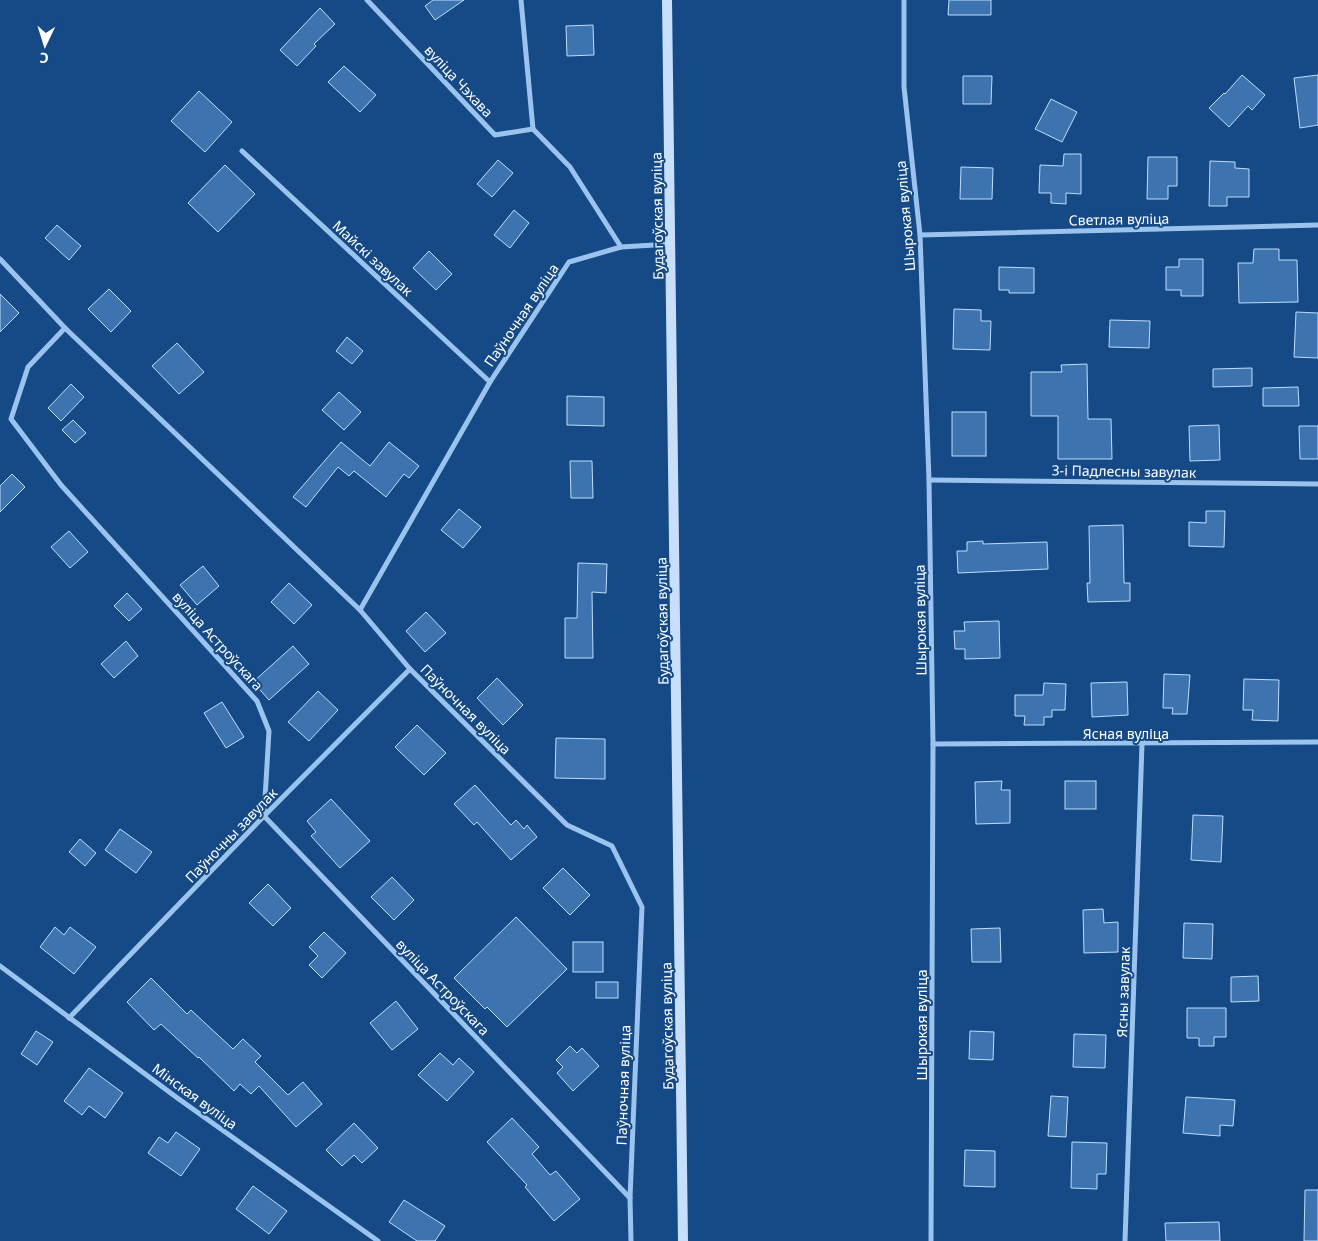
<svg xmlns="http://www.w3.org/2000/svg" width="1318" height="1241" viewBox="0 0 1318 1241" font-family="'Noto Sans',sans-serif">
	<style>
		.building { fill: #3d74b0; stroke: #c0dcfa }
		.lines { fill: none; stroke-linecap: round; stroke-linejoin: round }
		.street { stroke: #9ac3ee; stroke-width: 5 }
		.secondary { stroke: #c7dffa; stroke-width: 10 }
		.labels { text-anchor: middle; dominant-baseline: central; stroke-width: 4; stroke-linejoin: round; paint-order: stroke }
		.street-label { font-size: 14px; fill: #fff; stroke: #154a86 }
	</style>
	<rect width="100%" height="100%" fill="#154a86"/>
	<!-- building -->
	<g class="building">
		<path d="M433,0H464L435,20L425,6Z"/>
		<path d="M949,0H991V15H948Z"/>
		<path d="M320,8L335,24L314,44L316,46L297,66L280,50Z"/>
		<path d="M593,25L594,55L567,56L566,26Z"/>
		<path d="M344,66L376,95L360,112L328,82Z"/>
		<path d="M1242,75L1265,95L1252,110L1248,106L1229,127L1209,108L1224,93L1225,94Z"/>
		<path d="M1318,75V125L1300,128L1294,78Z"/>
		<path d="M963,76H992L991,104H963Z"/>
		<path d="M199,91L232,122L205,152L171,121Z"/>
		<path d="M1051,99L1077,112L1062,142L1035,129Z"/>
		<path d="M1064,154H1081V194L1066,193V204L1051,203V193H1039L1040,165L1063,166Z"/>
		<path d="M1148,157H1177V186H1168V199H1147Z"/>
		<path d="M498,160L513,173L492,197L477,184Z"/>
		<path d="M1210,161L1235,162V168L1249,169V197H1227V206H1209Z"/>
		<path d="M225,165L255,194L218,232L188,203Z"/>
		<path d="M961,167L993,168L992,199H960Z"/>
		<path d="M514,210L529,223L510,248L494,235Z"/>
		<path d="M57,225L81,246L69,260L45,238Z"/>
		<path d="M1254,249H1279V260H1297L1298,302L1239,303L1238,263H1253Z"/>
		<path d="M429,251L452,274L436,290L413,268Z"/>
		<path d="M1179,259H1203V296H1181V290H1166V267H1179Z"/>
		<path d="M999,267L1034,268V293H1009V290H999Z"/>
		<path d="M109,289L131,311L111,332L88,309Z"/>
		<path d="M0,294L19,313L0,332Z"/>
		<path d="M954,309L981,310V321H991L990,350L953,349Z"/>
		<path d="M1296,312L1318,313V358L1294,357Z"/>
		<path d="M1110,320L1150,321L1149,348L1109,347Z"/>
		<path d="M347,337L363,351L352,364L336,351Z"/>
		<path d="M177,343L204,372L179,394L152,366Z"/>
		<path d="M1087,364L1088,419H1111L1112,459H1058V416H1031V372H1062L1061,365Z"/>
		<path d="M1252,368V386L1213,387V369Z"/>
		<path d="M71,384L84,397L61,421L48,408Z"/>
		<path d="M1298,387L1299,406H1263V388Z"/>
		<path d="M339,392L361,412L344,430L322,410Z"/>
		<path d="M567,396L604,397V426L567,425Z"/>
		<rect x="952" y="412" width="34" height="44"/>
		<path d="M73,420L86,433L75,443L62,430Z"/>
		<path d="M1219,425L1220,460L1190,461L1189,426Z"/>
		<path d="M1299,426H1318V459H1300Z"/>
		<path d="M341,442L370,466L389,442L419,466L409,478L404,474L386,497L354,471L349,476L338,467L306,507L293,497Z"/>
		<path d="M570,461H592L593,498H571Z"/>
		<path d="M12,474L25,487L0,512V486Z"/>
		<path d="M459,509L481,527L463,548L441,530Z"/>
		<path d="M1206,511H1225L1224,547L1189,546V522L1206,523Z"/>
		<path d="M1123,525L1124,583H1130V601L1088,602L1087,583H1090L1089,526Z"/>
		<path d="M69,531L88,552L70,568L51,547Z"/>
		<path d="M983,541V544L1047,542L1048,569L958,573L957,551H967V542Z"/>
		<path d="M578,563L607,564L606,593L592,592L593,658H565V618H577Z"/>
		<path d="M203,566L219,586L197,605L180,585Z"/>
		<path d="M289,583L312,605L294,624L271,602Z"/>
		<path d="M127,593L142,609L129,621L114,606Z"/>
		<path d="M426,612L446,633L425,652L406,631Z"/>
		<path d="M999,621L1000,658L965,659V649H955L954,631H965L964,622Z"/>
		<path d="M126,641L138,656L114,678L101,664Z"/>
		<path d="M293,646L309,664L269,700L253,682Z"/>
		<path d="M1164,674L1190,675L1187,714H1172L1173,708H1163Z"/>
		<path d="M497,678L523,705L503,725L477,698Z"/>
		<path d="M1244,679L1279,680L1278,721L1252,720L1253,710H1243Z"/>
		<path d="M1127,682L1128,715L1092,717L1091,683Z"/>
		<path d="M1044,683L1066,684L1065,710H1052V717H1044V725H1024L1025,716H1015V695H1043Z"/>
		<path d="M318,691L338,710L309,741L288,722Z"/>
		<path d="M222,702L244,737L226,748L204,713Z"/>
		<path d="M417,725L446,753L424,775L395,747Z"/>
		<path d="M556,738L605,739V779L555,778Z"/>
		<path d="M1002,781L1001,790H1010V823L976,824L975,782Z"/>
		<rect x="1065" y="781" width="31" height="28"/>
		<path d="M475,785L511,825L516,820L524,829L527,825L537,837L511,860L477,822L474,825L454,804Z"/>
		<path d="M331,799L370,841L340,868L311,836L316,832L307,821Z"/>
		<path d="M1193,815L1223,816L1221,862L1191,860Z"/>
		<path d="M120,829L152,852L136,873L105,850Z"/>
		<path d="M80,839L96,853L85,866L69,852Z"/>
		<path d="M563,868L590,895L570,915L543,888Z"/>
		<path d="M392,877L414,900L394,920L371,897Z"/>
		<path d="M268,884L291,908L273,926L249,903Z"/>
		<path d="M1103,909L1104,923L1118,922V952L1084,953L1083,910Z"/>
		<path d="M516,917L567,969L507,1027L487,1007L485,1009L454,978Z"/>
		<path d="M1184,923L1213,924L1212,959L1183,958Z"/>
		<path d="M55,927L64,935L70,927L96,947L74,974L40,947Z"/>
		<path d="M1000,928L1001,962H972L971,929Z"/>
		<path d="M324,932L346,953L322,978L309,965L318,956L309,947Z"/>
		<rect x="573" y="942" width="30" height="30"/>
		<path d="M1258,976L1259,1001L1231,1002V977Z"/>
		<path d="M151,978L187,1014L191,1010L233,1049L243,1039L261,1056L255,1062L288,1095L303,1082L322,1104L296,1127L259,1086L251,1094L240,1084L234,1091L199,1057L198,1058L161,1024L154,1030L127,1002Z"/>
		<rect x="596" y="982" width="22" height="16"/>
		<path d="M396,1001L418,1029L392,1050L370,1023Z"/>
		<path d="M1187,1008H1226V1037H1214V1046H1199V1038H1187Z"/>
		<path d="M36,1031L53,1042L37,1065L21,1054Z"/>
		<path d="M970,1031L994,1032L993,1060L969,1059Z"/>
		<path d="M1074,1034L1106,1035L1105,1068L1073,1067Z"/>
		<path d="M570,1046L577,1053L582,1048L599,1066L573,1091L557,1073L563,1067L556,1060Z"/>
		<path d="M440,1053L453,1065L459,1058L474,1072L447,1101L418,1075Z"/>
		<path d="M89,1068L123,1093L105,1118L89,1106L82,1115L64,1101Z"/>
		<path d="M1051,1096L1068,1097L1066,1137L1048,1136Z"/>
		<path d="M1186,1097L1235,1100L1233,1126L1220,1125V1136L1183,1133Z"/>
		<path d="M512,1118L539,1147L532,1154L550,1175L556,1171L580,1199L554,1221L525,1187L527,1185L487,1142Z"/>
		<path d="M354,1123L378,1148L362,1163L354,1155L342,1166L326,1150Z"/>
		<path d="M176,1132L200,1149L181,1176L148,1153L159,1137L168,1143Z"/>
		<path d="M1072,1142L1107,1143L1106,1174H1097V1189L1071,1188Z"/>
		<path d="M965,1150L995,1151V1187L964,1186Z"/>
		<path d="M253,1186L287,1211L269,1234L236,1209Z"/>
		<path d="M1305,1190H1318V1241H1304Z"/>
		<path d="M404,1200L445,1226L435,1241H417L389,1222Z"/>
		<path d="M1219,1222L1220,1241H1166L1165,1223Z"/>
	</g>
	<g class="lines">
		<!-- street -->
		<g class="street">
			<path d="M367,0L495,135L533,129L570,167L621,247L671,244"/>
			<path d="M521,0L533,129"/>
			<path d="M904,0V87L920,235L929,480L933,744L931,1241"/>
			<path d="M242,151L490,382"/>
			<path d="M920,235L1318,225"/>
			<path d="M621,247L569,262L490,382L360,610L410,669L567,825L612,846L642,907L630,1198L631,1241"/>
			<path d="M0,259L65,328L28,367L11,419L61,485L257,701L269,731L264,816L630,1198"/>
			<path d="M65,328L360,610"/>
			<path d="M929,480L1318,484"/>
			<path d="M933,744L1318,742"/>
			<path d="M0,966L176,1097L378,1241"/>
			<path d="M69,1018L264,816L410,669"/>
			<path d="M1125,1241L1142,744"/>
		</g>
		<!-- secondary -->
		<path class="secondary" d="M667,0L683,1241"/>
	</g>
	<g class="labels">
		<!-- street labels -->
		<g class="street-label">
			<text transform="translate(459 81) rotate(47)">вуліца Чэхава</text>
			<text transform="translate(657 216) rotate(-91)">Будагоўская вуліца</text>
			<text transform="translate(905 216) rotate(-95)">Шырокая вуліца</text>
			<text transform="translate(1119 219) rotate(-1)">Светлая вуліца</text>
			<text transform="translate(373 258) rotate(43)">Майскі завулак</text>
			<text transform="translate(521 315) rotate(-56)">Паўночная вуліца</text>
			<text transform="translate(1124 471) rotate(1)">3-і Падлесны завулак</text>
			<text transform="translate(920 620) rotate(-91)">Шырокая вуліца</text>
			<text transform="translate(662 621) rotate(-91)">Будагоўская вуліца</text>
			<text transform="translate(218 641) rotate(48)">вуліца Астроўскага</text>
			<text transform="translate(466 709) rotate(45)">Паўночная вуліца</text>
			<text x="1126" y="733">Ясная вуліца</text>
			<text transform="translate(231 835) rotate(-46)">Паўночны завулак</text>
			<text transform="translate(443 987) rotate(46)">вуліца Астроўскага</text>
			<text transform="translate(1123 992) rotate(-88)">Ясны завулак</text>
			<text transform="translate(921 1025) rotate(-90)">Шырокая вуліца</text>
			<text transform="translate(667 1026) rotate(-91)">Будагоўская вуліца</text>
			<text transform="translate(623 1085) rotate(-88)">Паўночная вуліца</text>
			<text transform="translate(195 1096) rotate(36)">Мінская вуліца</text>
		</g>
	</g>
	<!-- north arrow -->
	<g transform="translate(45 45) rotate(184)" stroke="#154a86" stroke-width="4" paint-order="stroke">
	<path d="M0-4L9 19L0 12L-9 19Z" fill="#ffffff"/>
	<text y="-8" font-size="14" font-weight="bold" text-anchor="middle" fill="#ffffff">С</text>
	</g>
</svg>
